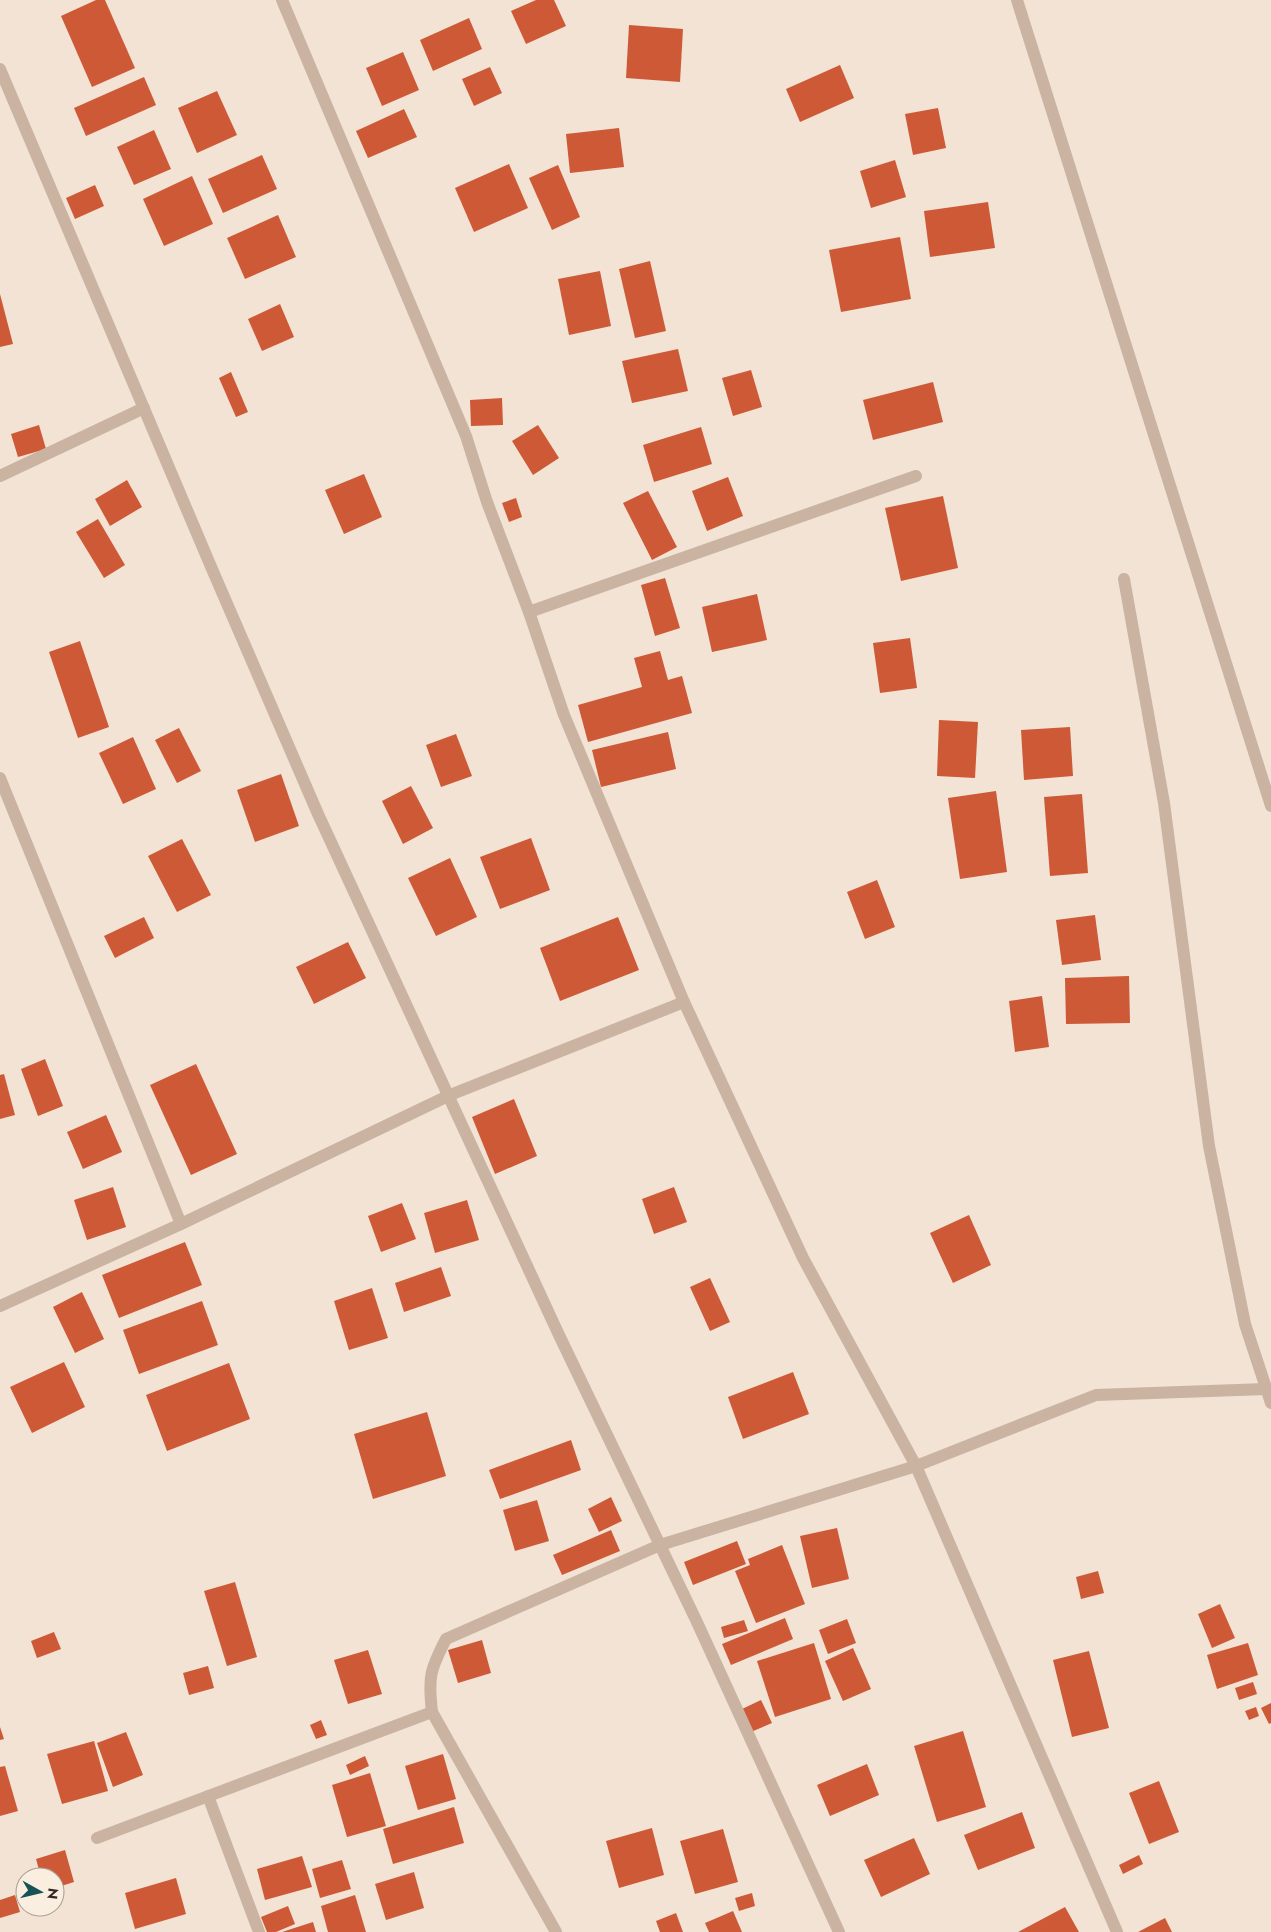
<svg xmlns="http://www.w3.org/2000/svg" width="1271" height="1932" viewBox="0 0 1271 1932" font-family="Jost,sans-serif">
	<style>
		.building { fill: #ce5936 }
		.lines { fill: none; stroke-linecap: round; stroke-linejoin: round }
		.minor { stroke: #cab3a0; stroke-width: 12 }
	</style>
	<rect width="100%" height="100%" fill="#f2e3d4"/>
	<!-- building -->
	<g class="building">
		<path d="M96,0H105L135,68L92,87L61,16Z"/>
		<path d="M536,0H554L566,26L526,44L511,11Z"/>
		<path d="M469,18L482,49L433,71L420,40Z"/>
		<path d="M629,25L683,29L680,82L626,78Z"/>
		<path d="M403,52L419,90L382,106L366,68Z"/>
		<path d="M840,65L854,98L800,122L786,89Z"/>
		<path d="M490,67L502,93L474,106L462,79Z"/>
		<path d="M144,77L156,105L86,136L74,108Z"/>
		<path d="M217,91L237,135L197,153L178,108Z"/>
		<path d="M938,108L946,148L913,155L905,114Z"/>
		<path d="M404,109L417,137L368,158L356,131Z"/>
		<path d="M619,128L624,167L570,173L566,134Z"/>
		<path d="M154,130L171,169L134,185L117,147Z"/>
		<path d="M262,155L277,189L223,213L208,179Z"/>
		<path d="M895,160L906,197L871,208L860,171Z"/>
		<path d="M509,164L528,208L474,232L455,188Z"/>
		<path d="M558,165L580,217L552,230L529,178Z"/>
		<path d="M192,176L213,224L164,246L143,199Z"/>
		<path d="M95,185L104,206L75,219L66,198Z"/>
		<path d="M988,202L995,248L930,257L924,211Z"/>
		<path d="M278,215L296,257L245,279L227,238Z"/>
		<path d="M900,237L911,299L841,312L829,250Z"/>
		<path d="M650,261L666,331L635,338L619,269Z"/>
		<path d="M600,271L611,326L569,335L558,279Z"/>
		<path d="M0,294L13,344L0,347Z"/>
		<path d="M280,304L294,337L262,351L248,319Z"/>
		<path d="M678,349L688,391L632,403L622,361Z"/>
		<path d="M751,370L762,407L733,416L722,378Z"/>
		<path d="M231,372L248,412L236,417L219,378Z"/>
		<path d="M933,382L943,422L873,440L863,400Z"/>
		<path d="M502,398L503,425L471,426L470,400Z"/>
		<path d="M39,425L46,449L18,457L11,434Z"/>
		<path d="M538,425L559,458L533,475L512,441Z"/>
		<path d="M701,427L712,464L654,482L643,445Z"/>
		<path d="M364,474L382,517L344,534L325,490Z"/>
		<path d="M728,477L743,516L707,531L692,491Z"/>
		<path d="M127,480L142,507L110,526L95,499Z"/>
		<path d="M648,491L677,547L652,560L623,503Z"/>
		<path d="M943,496L958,568L901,581L885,508Z"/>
		<path d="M516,498L522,517L509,522L502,503Z"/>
		<path d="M98,519L125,565L104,578L76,532Z"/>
		<path d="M665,578L680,628L655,636L641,585Z"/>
		<path d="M757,594L767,640L712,652L702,607Z"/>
		<path d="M910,638L917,688L880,693L873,643Z"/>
		<path d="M80,641L109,727L78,738L49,652Z"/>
		<path d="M660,651L668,680L682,676L692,713L588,742L578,705L642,687L634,658Z"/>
		<path d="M939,720L978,722L975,778L937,776Z"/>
		<path d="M1070,727L1073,776L1024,780L1021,730Z"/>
		<path d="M179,728L201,771L177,783L155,740Z"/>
		<path d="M668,732L676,769L601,787L592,750Z"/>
		<path d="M456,734L472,776L441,787L426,745Z"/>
		<path d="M133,737L156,789L123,804L99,753Z"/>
		<path d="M281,774L299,826L255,842L237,790Z"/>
		<path d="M411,786L433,828L403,844L382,801Z"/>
		<path d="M996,791L1007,872L960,879L948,798Z"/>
		<path d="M1082,794L1088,873L1050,876L1044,797Z"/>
		<path d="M531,838L550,890L500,909L480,857Z"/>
		<path d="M182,839L211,895L177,912L148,856Z"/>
		<path d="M450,858L477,917L436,936L408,878Z"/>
		<path d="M877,880L895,927L865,939L847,892Z"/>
		<path d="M1095,915L1101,960L1062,965L1056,920Z"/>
		<path d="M144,917L154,938L115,958L104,936Z"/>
		<path d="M618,917L639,970L560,1001L540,948Z"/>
		<path d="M348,942L366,978L314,1004L296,967Z"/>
		<path d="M1129,976L1130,1023L1066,1024L1065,978Z"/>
		<path d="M1042,996L1049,1047L1015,1052L1009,1001Z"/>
		<path d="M45,1059L63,1106L38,1116L21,1069Z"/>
		<path d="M196,1064L237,1154L191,1175L150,1085Z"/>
		<path d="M4,1074L15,1115L0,1119V1075Z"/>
		<path d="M514,1099L537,1156L495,1174L472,1117Z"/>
		<path d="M106,1115L122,1152L83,1169L67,1132Z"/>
		<path d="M113,1187L126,1227L87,1240L74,1200Z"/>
		<path d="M674,1187L687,1222L654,1234L642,1199Z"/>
		<path d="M467,1200L479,1240L435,1253L424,1213Z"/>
		<path d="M402,1203L416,1239L381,1252L368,1216Z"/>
		<path d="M969,1215L991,1265L953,1283L930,1233Z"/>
		<path d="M185,1242L202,1285L119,1318L102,1275Z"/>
		<path d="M441,1267L451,1296L404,1312L395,1283Z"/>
		<path d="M710,1278L730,1322L710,1331L690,1287Z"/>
		<path d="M372,1288L388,1338L349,1350L334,1301Z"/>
		<path d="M82,1292L104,1339L75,1353L53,1307Z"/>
		<path d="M202,1301L218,1345L139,1374L123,1330Z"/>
		<path d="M64,1362L85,1407L32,1433L10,1387Z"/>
		<path d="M229,1363L250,1419L167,1451L146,1395Z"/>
		<path d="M793,1372L809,1414L743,1439L728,1397Z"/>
		<path d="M427,1412L446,1476L373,1499L354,1434Z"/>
		<path d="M571,1440L581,1470L500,1499L489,1470Z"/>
		<path d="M611,1497L622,1521L599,1532L588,1509Z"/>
		<path d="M537,1500L549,1541L515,1551L503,1510Z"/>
		<path d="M837,1528L849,1579L812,1588L800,1536Z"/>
		<path d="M611,1530L620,1551L562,1575L553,1555Z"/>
		<path d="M737,1541L746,1564L693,1585L684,1562Z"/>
		<path d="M782,1545L805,1604L756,1623L735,1571L750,1565L748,1559Z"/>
		<path d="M1098,1571L1104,1593L1081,1599L1076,1577Z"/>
		<path d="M235,1582L257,1657L227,1666L204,1591Z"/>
		<path d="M1220,1604L1235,1638L1212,1648L1198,1614Z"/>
		<path d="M785,1618L793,1639L731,1665L722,1644Z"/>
		<path d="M847,1619L856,1643L828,1654L819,1630Z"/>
		<path d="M744,1620L748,1631L724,1638L721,1627Z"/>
		<path d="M54,1632L61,1649L37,1658L31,1641Z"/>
		<path d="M482,1640L491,1673L458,1683L448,1650Z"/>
		<path d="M814,1643L831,1699L775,1717L757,1661Z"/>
		<path d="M1248,1643L1258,1675L1217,1689L1207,1655Z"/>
		<path d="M853,1648L871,1689L843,1701L825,1661Z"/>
		<path d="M368,1650L382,1694L348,1704L334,1660Z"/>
		<path d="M1089,1651L1109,1728L1072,1737L1053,1660Z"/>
		<path d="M208,1666L214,1688L189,1695L183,1673Z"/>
		<path d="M1253,1682L1257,1694L1239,1700L1235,1688Z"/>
		<path d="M761,1700L772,1723L751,1732L740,1710Z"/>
		<path d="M1271,1703V1723L1269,1724L1261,1708Z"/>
		<path d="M1256,1707L1259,1716L1249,1720L1245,1711Z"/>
		<path d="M321,1720L327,1735L316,1739L310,1725Z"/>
		<path d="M0,1727L4,1739L0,1740Z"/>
		<path d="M963,1731L986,1807L937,1822L914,1746Z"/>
		<path d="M126,1732L143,1775L113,1787L97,1743Z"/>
		<path d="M94,1741L108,1791L62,1804L47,1754Z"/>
		<path d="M443,1754L456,1799L418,1810L405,1766Z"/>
		<path d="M365,1756L369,1766L350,1775L346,1765Z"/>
		<path d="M867,1764L879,1795L830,1816L817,1785Z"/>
		<path d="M5,1766L18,1811L0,1816V1767Z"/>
		<path d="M370,1773L386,1826L347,1837L332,1785Z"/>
		<path d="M1159,1781L1179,1832L1149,1844L1129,1793Z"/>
		<path d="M454,1807L464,1843L393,1864L383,1829Z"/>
		<path d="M1022,1812L1035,1848L978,1870L964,1835Z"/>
		<path d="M652,1828L664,1875L619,1888L606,1841Z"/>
		<path d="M723,1829L738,1882L695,1894L680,1841Z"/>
		<path d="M914,1838L930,1874L881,1897L864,1860Z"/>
		<path d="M65,1850L74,1882L55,1888V1877H41L36,1859Z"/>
		<path d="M1139,1855L1143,1864L1123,1874L1119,1865Z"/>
		<path d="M302,1856L312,1887L265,1900L257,1869Z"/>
		<path d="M342,1860L351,1889L320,1898L312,1869Z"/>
		<path d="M414,1872L424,1908L386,1920L375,1884Z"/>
		<path d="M176,1878L186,1914L135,1929L125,1893Z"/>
		<path d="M752,1893L755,1906L739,1911L735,1898Z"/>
		<path d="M15,1895L20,1912L0,1918V1900Z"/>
		<path d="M355,1895L366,1932H328L321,1906Z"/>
		<path d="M288,1906L295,1924L276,1932H267L261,1917Z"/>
		<path d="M1065,1907L1079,1932H1018Z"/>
		<path d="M733,1911L742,1932H709L705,1923Z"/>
		<path d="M676,1913L683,1932H660L656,1921Z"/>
		<path d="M1165,1918L1172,1932H1138Z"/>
		<path d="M313,1922L316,1932H282Z"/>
	</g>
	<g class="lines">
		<!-- minor -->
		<g class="minor">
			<path d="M282,0L466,436L487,502L529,612L564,715L684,1002L803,1258L916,1466L1117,1932"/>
			<path d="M1017,0L1271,806"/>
			<path d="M0,69L212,569L318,814L559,1335L696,1620L839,1932"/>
			<path d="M0,476L144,408"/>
			<path d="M1124,579L1164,803L1209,1146L1245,1324L1271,1403"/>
			<path d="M529,612L916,476"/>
			<path d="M0,778L181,1224"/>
			<path d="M0,1306L181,1224L450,1095L684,1002"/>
			<path d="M208,1796L259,1932"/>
			<path d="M97,1838L432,1712"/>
			<path d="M556,1932L432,1712C428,1677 430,1670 446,1639L660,1545L916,1466L1096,1395L1266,1389"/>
		</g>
	</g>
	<!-- north arrow -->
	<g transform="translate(40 1892) rotate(98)"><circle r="24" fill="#faeee0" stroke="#aa9f95"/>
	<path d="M0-4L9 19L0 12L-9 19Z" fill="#175356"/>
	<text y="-8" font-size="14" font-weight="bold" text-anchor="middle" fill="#332824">N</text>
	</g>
</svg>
